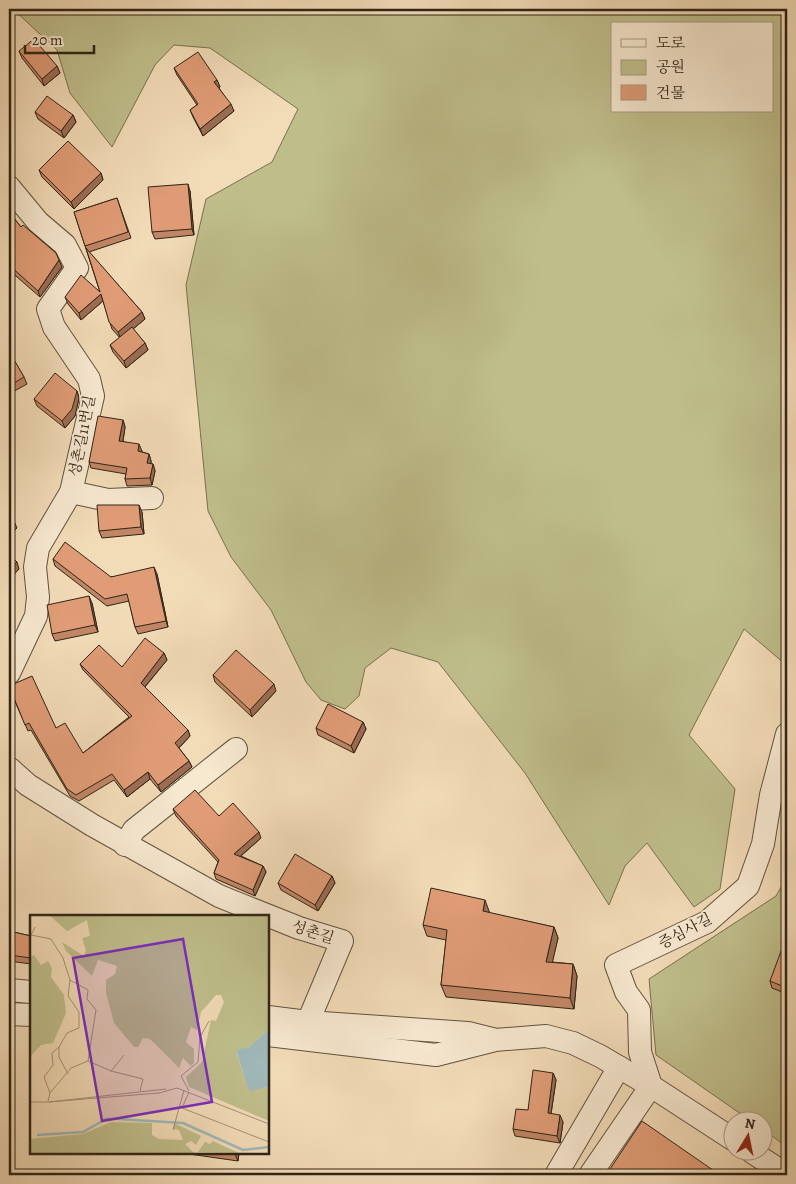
<svg xmlns="http://www.w3.org/2000/svg" width="796" height="1184" viewBox="0 0 796 1184" font-family="Alegreya,'Noto Serif KR',serif">
	<style>
		.green { fill: #bfbe8b; stroke: #777151; fill-rule: evenodd }
		.lines { fill: none; stroke-linecap: round; stroke-linejoin: round }
		.stream { stroke: #737d78; stroke-width: 7 }
		.minor-casing { stroke: #60523f; stroke-width: 24 }
		.minor { stroke: #f7e8d0; stroke-width: 22 }
		.wall { fill: #c18665; stroke: #2f2417 }
		.shaded-wall { fill: #9d6d53; stroke: #2f2417 }
		.building { fill: #e09c76; stroke: #2f2417 }
		.labels { text-anchor: middle; dominant-baseline: central; stroke-width: 4; stroke-linejoin: round; paint-order: stroke }
		.street-label { font-size: 15px; fill: #2f2417; stroke: #f7e8d0 }
		.inset-river { fill: none; stroke: #a0b8b9; stroke-width: 2.5 }
		.inset-road { fill: none; stroke: #a49277; stroke-width: 1 }
		.view { fill: #7b2cbf; fill-opacity: 0.15; stroke: #7b2cbf; stroke-width: 2.5 }
		.inset-edge { fill: none; stroke: #2f2417; stroke-width: 2.5 }
	</style>
	<rect width="100%" height="100%" fill="#f2dbb7"/>
	<filter id="stains"><feTurbulence type="fractalNoise" baseFrequency=".004" numOctaves="4"/><feColorMatrix values="0 0 0 0 .2 0 0 0 0 .09 0 0 0 0 .02 0 0 0 .5 -.17"/></filter>
	<radialGradient id="worn" r=".72"><stop offset=".6" stop-color="#630" stop-opacity="0"/><stop offset="1" stop-color="#630" stop-opacity=".3"/></radialGradient>
	<!-- green -->
	<g class="green">
		<path d="M13,9H787V660L785,664L744,629L689,735L735,789L720,889L694,907L647,843L625,866L609,905L525,773L438,662L391,648L365,668L359,696L345,709L321,700L306,682L271,610L231,557L208,511L186,285L206,199L272,162L298,109L210,48L174,45L155,65L112,147L70,93L57,50ZM612,24H772V111H612Z"/>
		<path d="M787,877V1147L764,1130V1122L751,1121L656,1055L649,979L776,896Z"/>
	</g>
	<g class="lines">
		<!-- stream -->
		<path class="stream" d="M27,1175L32,1173L46,1175"/>
		<defs>
			<g id="minor">
				<path d="M9,187L38,222L65,245L77,268L48,309L54,327L89,379L93,396L71,492L38,548L35,567L38,597L36,616L9,673"/>
				<path d="M71,492L108,500L152,498"/>
				<path d="M9,768L28,785L92,825L219,896L299,928L342,941L308,1022"/>
				<path d="M125,845L134,830L236,749"/>
				<path d="M9,990L31,992"/>
				<path d="M9,1014L31,1015"/>
				<path d="M268,1017L308,1022L468,1033L492,1039"/>
				<path d="M268,1035L436,1055L495,1040L546,1036L573,1043L600,1056L651,1086L734,1140"/>
				<path d="M651,1086L640,1052L639,1010L626,992L616,965L707,922L748,886L763,844L771,795L787,734"/>
				<path d="M752,1152L787,1175"/>
				<path d="M556,1175L619,1067"/>
				<path d="M590,1175L651,1086"/>
			</g>
		</defs>
		<!-- minor casing -->
		<use href="#minor" class="minor-casing"/>
		<!-- minor -->
		<use href="#minor" class="minor"/>
	</g>
	<!-- wall -->
	<g class="wall">
		<path d="M19,51L57,66L60,73L44,86L22,58Z"/>
		<path d="M174,68L217,80L220,87L219,88L234,111L203,136L193,117L190,110L197,105L177,75Z"/>
		<path d="M35,112L73,115L76,122L64,138L38,119Z"/>
		<path d="M39,170L101,173L103,180L74,209L42,177Z"/>
		<path d="M190,191L194,235L155,239L152,232Z"/>
		<path d="M117,198L131,238L89,252L142,312L145,319L133,329L145,343L148,350L126,368L113,352L110,345L120,338L112,329L103,301L81,320L68,304L65,297L100,292L74,212Z"/>
		<path d="M9,212L21,227L62,267L40,297L9,270Z"/>
		<path d="M9,340L13,351L9,352L24,377L27,384L9,394Z"/>
		<path d="M77,391L79,398L75,416L65,428L37,406L34,399Z"/>
		<path d="M123,420L125,427L123,441L142,451V452L149,454L151,461V464H153L155,471L152,485L127,486L125,479L126,474L91,468L89,462Z"/>
		<path d="M142,512L144,534L102,538L99,531Z"/>
		<path d="M53,559L111,577L157,574L168,627L138,634L135,627L129,601L107,606L55,566Z"/>
		<path d="M92,603L98,632L55,641L52,634Z"/>
		<path d="M164,653L167,660L145,687L188,730L190,736L179,748L189,761L192,767L161,792L150,779L127,797L114,780L79,801L70,796L31,730L28,731L9,688L56,728L83,753L129,717L83,670L80,664L122,667Z"/>
		<path d="M213,675L276,691L252,717L215,682Z"/>
		<path d="M363,722L366,729L354,753L318,735L316,728Z"/>
		<path d="M173,809L219,816L261,838L241,856L263,866L266,872L255,896L216,879L214,873L218,862L176,816Z"/>
		<path d="M332,876L335,883L318,911L281,890L278,883Z"/>
		<path d="M489,911V913L554,927L558,938L552,962L573,964L577,976L574,1009L446,997L441,985L446,940L427,936L423,925Z"/>
		<path d="M9,931L31,936V964L9,961Z"/>
		<path d="M787,945V994L772,988L770,981Z"/>
		<path d="M553,1073L556,1080L551,1114L563,1122L560,1143L515,1136L513,1129L528,1110Z"/>
		<path d="M182,1153H239L238,1161Z"/>
	</g>
	<!-- shaded-wall -->
	<g class="shaded-wall">
		<path d="M57,66L60,73L44,86L42,79Z"/>
		<path d="M217,80L220,87L217,89L214,82Z"/>
		<path d="M231,104L234,111L203,136L200,129Z"/>
		<path d="M73,115L76,122L64,138L61,131Z"/>
		<path d="M9,137L11,143L9,146Z"/>
		<path d="M101,173L103,180L74,209L71,202Z"/>
		<path d="M188,184L190,191L194,235L192,229Z"/>
		<path d="M59,260L62,267L40,297L38,291Z"/>
		<path d="M101,294L103,301L81,320L79,313Z"/>
		<path d="M142,312L145,319L121,339L118,332Z"/>
		<path d="M145,343L148,350L126,368L124,361Z"/>
		<path d="M77,391L79,398L75,416L65,428L62,421Z"/>
		<path d="M123,420L125,427L122,448L119,441Z"/>
		<path d="M139,444L142,451L140,458L138,451Z"/>
		<path d="M149,454L151,461L150,470L147,463Z"/>
		<path d="M153,464L155,471L152,485L150,478Z"/>
		<path d="M139,505L142,512L144,534L141,527Z"/>
		<path d="M14,521L17,528L9,536V526Z"/>
		<path d="M17,562L19,569L9,580V570Z"/>
		<path d="M154,567L157,574L168,627L166,621Z"/>
		<path d="M89,596L92,603L98,632L95,625Z"/>
		<path d="M11,625L14,632L9,643V629Z"/>
		<path d="M164,653L167,660L143,689L141,683Z"/>
		<path d="M274,684L276,691L252,717L250,710Z"/>
		<path d="M363,722L366,729L354,753L351,746Z"/>
		<path d="M188,730L190,736L177,750L175,743Z"/>
		<path d="M189,761L192,767L161,792L158,785Z"/>
		<path d="M148,772L150,779L127,797L124,790Z"/>
		<path d="M259,832L261,838L236,860L234,854Z"/>
		<path d="M9,838L12,847L9,859Z"/>
		<path d="M263,866L266,872L255,896L253,890Z"/>
		<path d="M332,876L335,883L318,911L315,905Z"/>
		<path d="M485,900L489,911L487,923L483,911Z"/>
		<path d="M554,927L558,938L550,973L546,962Z"/>
		<path d="M573,964L577,976L574,1009L570,998Z"/>
		<path d="M553,1073L556,1080L550,1120L548,1113Z"/>
		<path d="M560,1115L563,1122L560,1143L557,1136Z"/>
		<path d="M235,1153H239L238,1161L235,1154Z"/>
	</g>
	<!-- building -->
	<g class="building">
		<path d="M34,39L57,66L42,79L19,51Z"/>
		<path d="M198,52L217,80L214,82L231,104L200,129L190,110L198,104L174,68Z"/>
		<path d="M47,96L73,115L61,131L35,112Z"/>
		<path d="M68,141L101,173L71,202L39,170Z"/>
		<path d="M188,184L192,229L152,232L148,187Z"/>
		<path d="M117,198L128,232L85,246L74,212Z"/>
		<path d="M9,212L21,227L23,225L56,253L59,260L38,291L9,265Z"/>
		<path d="M86,248L142,312L118,332L109,322L101,294L79,313L65,297L81,275L100,292Z"/>
		<path d="M132,327L145,343L124,361L110,345Z"/>
		<path d="M9,351L24,377L9,386Z"/>
		<path d="M55,373L77,391L72,409L62,421L34,399Z"/>
		<path d="M98,416L123,420L119,441L139,444L138,451L149,454L147,463L153,464L150,478L125,479L127,468L89,462Z"/>
		<path d="M97,505H139L141,527L99,531Z"/>
		<path d="M9,516L14,521L9,526Z"/>
		<path d="M65,542L111,577L154,567L166,621L135,627L127,594L105,599L53,559Z"/>
		<path d="M9,554L17,562L9,570Z"/>
		<path d="M89,596L95,625L52,634L47,605Z"/>
		<path d="M145,638L164,653L141,683L188,730L175,743L189,761L158,785L148,772L124,790L112,774L76,795L67,789L29,723L25,725L9,686L32,676L56,728L65,723L83,753L132,716L80,664L99,645L122,667Z"/>
		<path d="M236,650L274,684L250,710L213,675Z"/>
		<path d="M328,704L363,722L351,746L316,728Z"/>
		<path d="M195,790L219,816L233,803L259,832L234,854L263,866L253,890L214,873L219,860L173,809Z"/>
		<path d="M295,854L332,876L315,905L278,883Z"/>
		<path d="M431,888L485,900L483,911L554,927L546,962L573,964L570,998L441,985L447,930L423,925Z"/>
		<path d="M9,931L31,936V958L9,955Z"/>
		<path d="M784,943L787,945V988L770,981Z"/>
		<path d="M533,1070L553,1073L548,1113L560,1115L557,1136L513,1129L516,1109L528,1110Z"/>
		<path d="M642,1121L720,1175H606Z"/>
	</g>
	<g class="labels">
		<!-- street labels -->
		<g class="street-label">
			<text transform="translate(82 436) rotate(-79)">성촌길11번길</text>
			<text transform="translate(685 931) rotate(-28)">증심사길</text>
			<text transform="translate(313 932) rotate(18)">성촌길</text>
		</g>
	</g>
	<!-- overview -->
	<g transform="translate(30 915)">
		<rect width="239" height="239" fill="#f2dbb7"/>
		<path d="M19,0H239V114L219,132L206,136L219,175L239,172V206L159,172L156,162L172,147L181,105L186,106L194,87L191,80H186L171,97L167,115L161,112L156,127L164,134V148L161,151L153,143L149,153L120,124L113,123L108,132H104L84,108L76,78V65L85,59L87,51L68,45L62,61L36,36L32,27L54,41L56,35L52,23L60,21L57,5L37,16ZM4,40L11,50L18,46L22,53L21,62L34,80L36,98L23,128L11,130L0,142V42ZM81,207L122,208V220L129,224L153,225L149,215L143,214L144,208L171,221L166,230L161,226L155,229L164,238H0V224L53,219ZM183,226L209,238L168,237L175,227L180,229Z" fill="#bfbe8b"/>
		<path d="M239,114V172L219,176L206,135L219,132Z" fill="#a0b8b9"/>
		<path class="inset-river" d="M7,220L53,217L76,204H87L153,208L213,235L239,232"/>
		<path class="inset-road" d="M5,12L1,20L21,24L33,43L40,65L38,81L49,97V113L37,118L29,132V142L38,159M40,65L58,75L57,84L66,95L58,146M58,146L81,156L113,164L110,176M81,156L94,140M159,176L151,161L168,147L170,122L179,106M159,177L152,193L239,227M20,178L14,162L23,150L22,138L29,132M18,186L20,178L41,153L58,146M0,187H18M18,187L129,178L147,173L239,209M19,187L136,174M143,215L154,175"/>
		<path class="view" d="M153,24L182,187L72,206L43,43Z"/>
		<rect width="239" height="239" class="inset-edge"/>
	</g>
	<!-- margin -->
	<rect width="796" height="1184" fill="none" stroke="#f2dbb7" stroke-width="30"/>
	<rect x="10" y="10" width="776" height="1164" fill="none" stroke="#2f2417" stroke-width="2.5"/>
	<rect x="15" y="15" width="766" height="1154" fill="none" stroke="#2f2417"/>
	<!-- legend -->
	<rect x="611" y="22" width="162" height="90" fill="#f7e8d0" stroke="#a79a86"/>
	<rect x="621" y="39" width="25" height="8" fill="#f7e8d0" stroke="#a79a86"/>
	<text x="656" y="48" font-size="15" fill="#2f2417">도로</text>
	<rect x="621" y="60" width="25" height="15" fill="#bfbe8b" stroke="#a79a86"/>
	<text x="656" y="72" font-size="15" fill="#2f2417">공원</text>
	<rect x="621" y="85" width="25" height="15" fill="#e09c76" stroke="#a79a86"/>
	<text x="656" y="98" font-size="15" fill="#2f2417">건물</text>
	<!-- north arrow -->
	<g transform="translate(748 1136) rotate(10)"><circle r="24" fill="#f7e8d0" stroke="#a79a86"/>
	<path d="M0-4L9 19L0 12L-9 19Z" fill="#8f2418"/>
	<text y="-8" font-size="14" font-weight="bold" text-anchor="middle" fill="#2f2417">N</text>
	</g>
	<!-- scale -->
	<path d="M25 45v8h69v-8" fill="none" stroke="#2f2417" stroke-width="2.5"/>
	<text x="32" y="45" font-size="15" fill="#2f2417" stroke="#f7e8d0" stroke-width="4" paint-order="stroke">20 m</text>
	<rect width="100%" height="100%" filter="url(#stains)"/>
	<rect width="100%" height="100%" fill="url(#worn)"/>
</svg>
